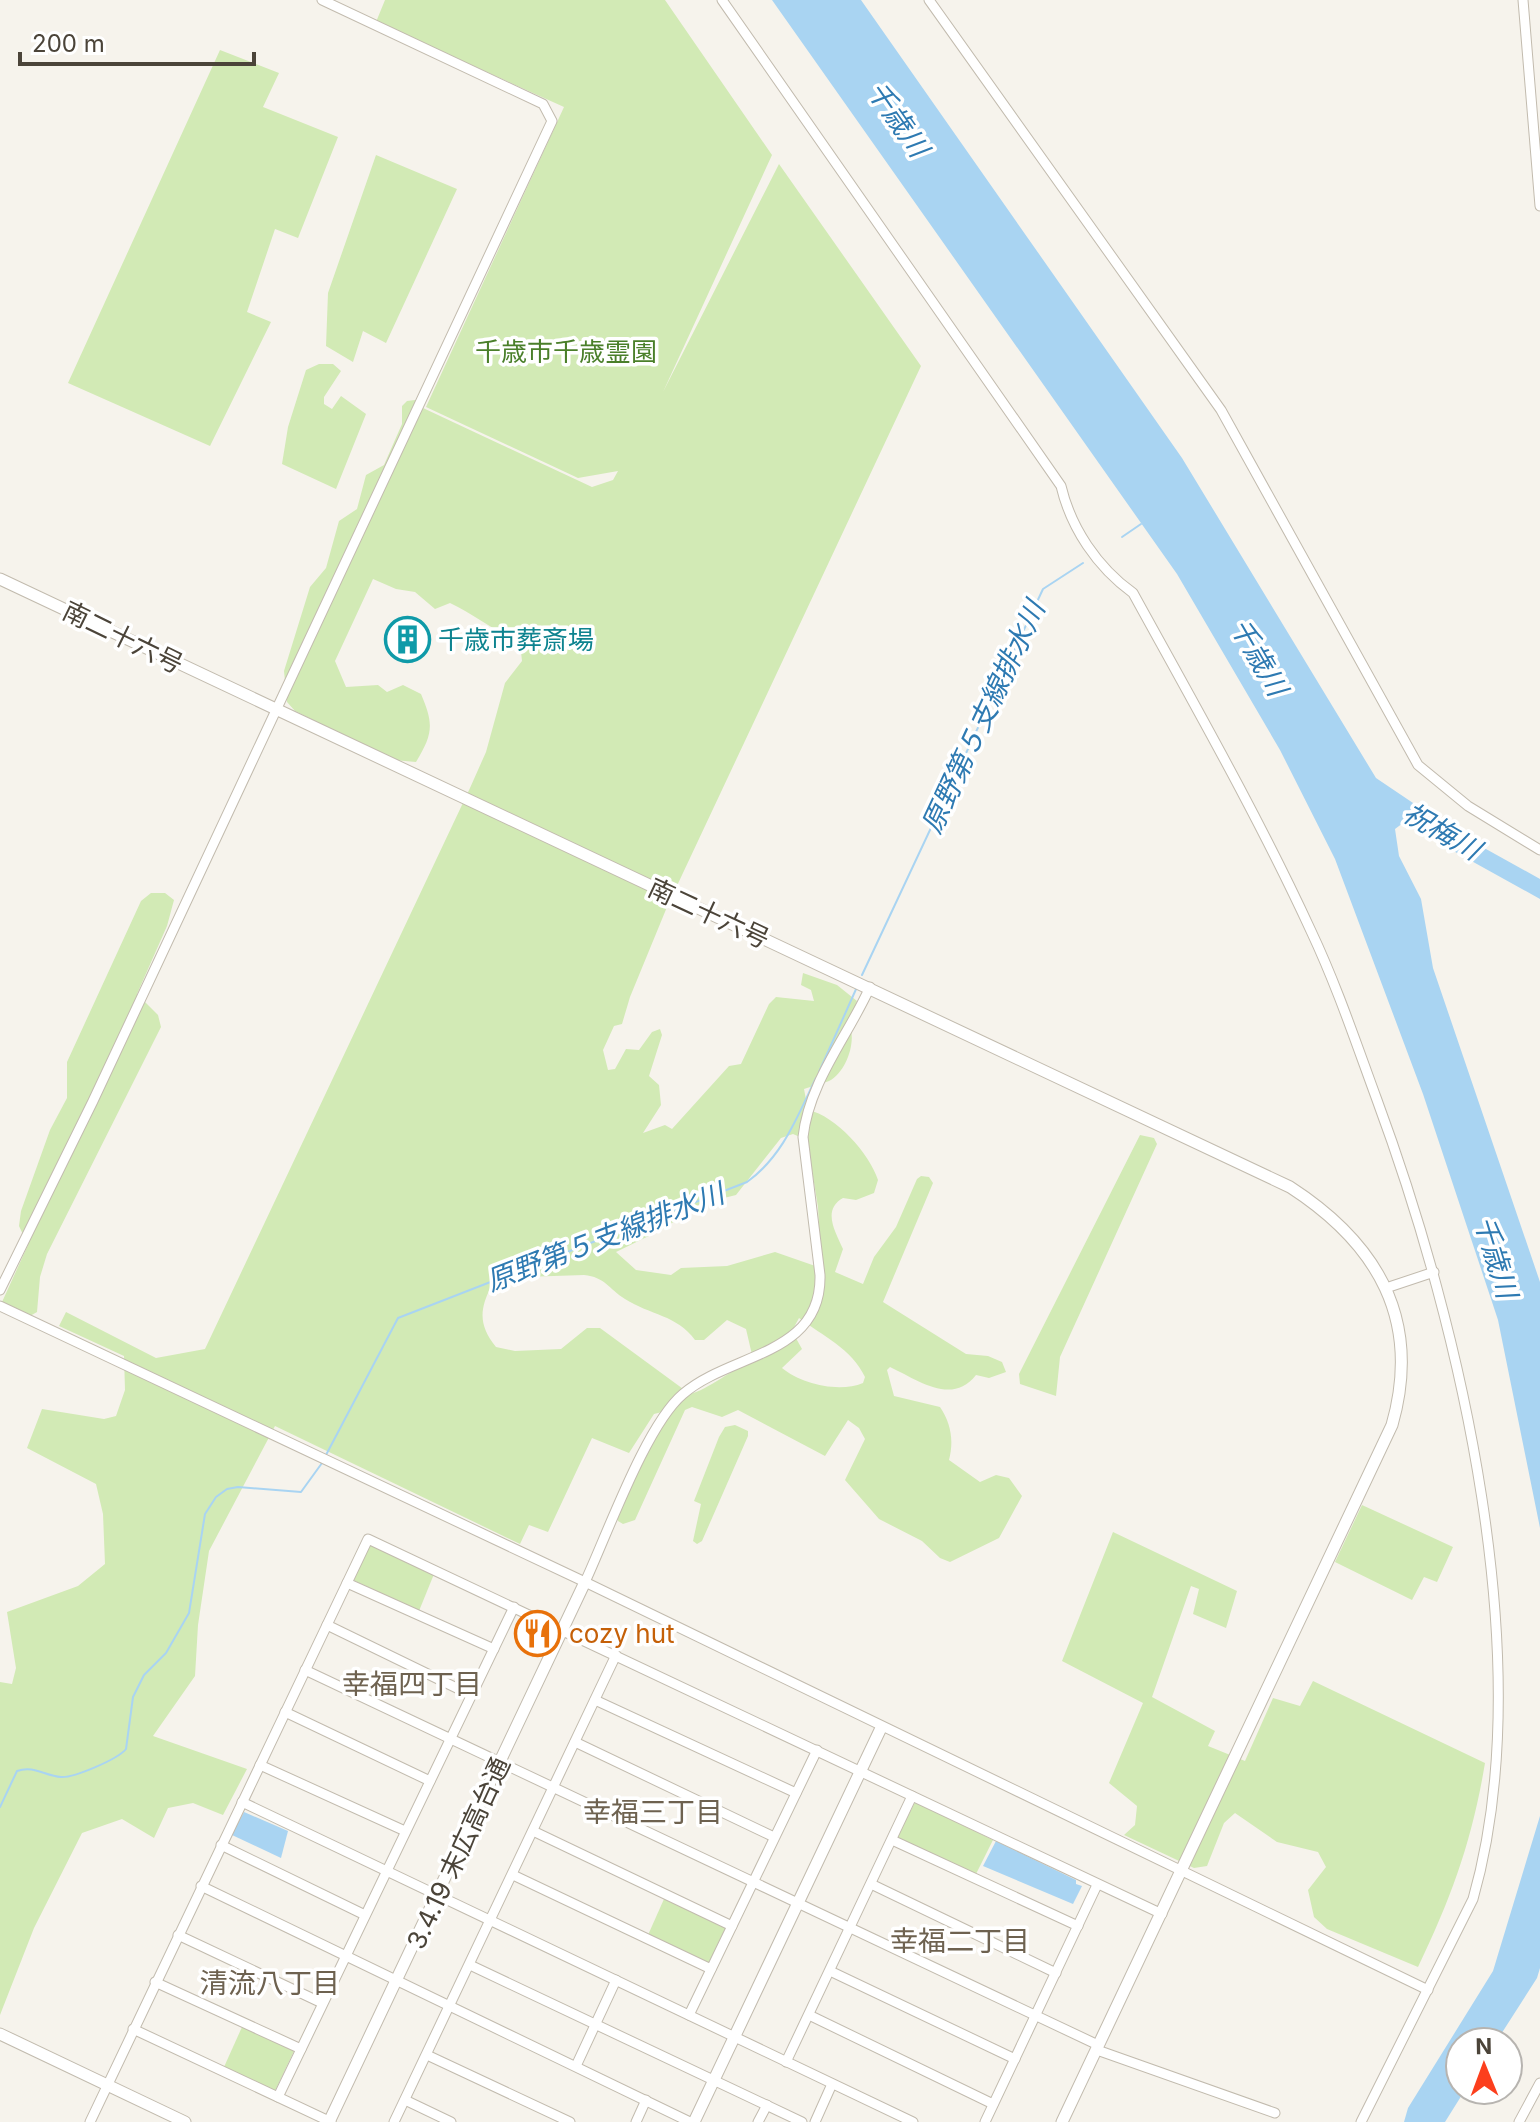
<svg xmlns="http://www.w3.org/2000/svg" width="1540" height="2122" viewBox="0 0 1540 2122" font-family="Inter,'Noto Sans JP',sans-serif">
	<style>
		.green { fill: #d2eab5; fill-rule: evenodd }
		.water { fill: #a9d4f2 }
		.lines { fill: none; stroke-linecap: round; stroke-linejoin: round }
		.stream { stroke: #a9d4f2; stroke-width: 2 }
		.minor-casing { stroke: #c2bbae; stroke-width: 11 }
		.tertiary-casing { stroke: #c2bbae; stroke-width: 13 }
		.minor { stroke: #fff; stroke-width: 9 }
		.tertiary { stroke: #fff; stroke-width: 11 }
		.labels { text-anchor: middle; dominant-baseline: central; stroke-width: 7; stroke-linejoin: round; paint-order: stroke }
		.park-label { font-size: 26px; fill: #4a7f2a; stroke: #fff }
		.street-label { font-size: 26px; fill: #4b4439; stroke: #fff }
		.culture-label { font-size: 26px; fill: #0d838f; stroke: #fff; text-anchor: start }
		.food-label { font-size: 26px; fill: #c56008; stroke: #fff; text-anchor: start }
		.water-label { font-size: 28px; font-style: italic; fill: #2e7ab2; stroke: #fff }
		.neighbourhood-label { font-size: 28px; fill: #6e6250; stroke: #fff }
	</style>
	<rect width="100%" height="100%" fill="#f6f3ec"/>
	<!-- green -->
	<g class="green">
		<path d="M385,0H665L772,155L663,392L779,164L921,366L667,907L630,997L622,1024L614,1026L603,1050L608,1070L615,1069L626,1049L639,1050L652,1032L660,1029L662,1035L649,1076L659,1085L661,1105L643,1133L665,1125L672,1129L729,1066L741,1064L769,1004L776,997L814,1001L811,990L801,985L803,973L837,985L857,1001L848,1022C858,1038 847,1072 829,1081C822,1084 812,1086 804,1089L808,1110C836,1116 869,1153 878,1180L874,1193L856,1200L843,1198C822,1210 835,1231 843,1249L835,1272L863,1284L874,1257L896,1227L917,1179L921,1176L929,1177L933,1183L883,1302L966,1354L988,1356L1002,1362L1006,1372L989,1378L976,1375C952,1406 918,1380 890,1367L887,1370L894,1396L940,1407C951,1423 954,1441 949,1460L980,1482L996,1475L1009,1478L1022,1496L999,1538L950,1562L940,1558L922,1541L879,1519L845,1480L865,1439L859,1428L848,1420L825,1456L738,1410L722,1417L692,1407L685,1410L635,1520L623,1524L618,1521L615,1504L646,1457L662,1412L654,1414L629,1453L592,1438L548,1532L529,1525L520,1544L275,1426L209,1551L198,1625L195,1676L153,1736L247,1769L223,1815L193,1803L168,1808L154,1838L122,1819L82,1833L34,1928L0,2015V1682L12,1684L16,1668L7,1612L78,1586L105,1564L103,1514L96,1484L27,1448L42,1409L104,1419L116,1416L125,1390L124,1356L59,1326L66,1312L156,1358L205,1349L470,788L486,752L505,683L522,661L520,643C495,631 475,615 450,603L435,609L415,592L396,589L373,579L335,661L346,687L378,685L387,692L403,685L421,694C434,724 433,734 416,762L394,760L295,711L287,702L284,671L310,587L326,568L339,521L357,509L366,475L384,465L402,424V406L407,401L415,400L423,408L592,487L613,480L618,471L578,478L426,407L564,107L376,22ZM793,1134L807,1140L818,1207L821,1268L775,1252L727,1266L681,1268L671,1275L636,1270L616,1252L663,1229L700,1204L736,1195L781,1138ZM584,1275C605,1277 609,1289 625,1299C650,1315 677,1315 695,1340H704L727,1320L746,1329L753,1359C734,1369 707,1390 690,1394L600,1328H587L561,1349L515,1351L496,1347C479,1326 479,1310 491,1287L523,1277ZM799,1318C823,1336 852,1349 865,1377L863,1383C839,1393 801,1384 782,1368L802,1349L792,1331Z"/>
		<path d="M220,50L279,73L263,107L338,137L298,238L275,229L247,312L271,322L210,446L68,383Z"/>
		<path d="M376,155L457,189L386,343L363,331L353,362L326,346L328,293Z"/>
		<path d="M319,364H333L341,371L324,397V404L332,409L341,396L366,414L336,489L282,464L288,427L306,370Z"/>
		<path d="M151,893H165L174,900L167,926L137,994L158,1015L161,1027L47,1254L40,1277L37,1312L30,1316L2,1302L28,1245L19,1226L21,1211L50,1130L67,1098V1062L141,901Z"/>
		<path d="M1140,1135L1154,1138L1157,1144L1060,1357L1056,1396L1020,1384L1019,1374Z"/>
		<path d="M735,1425L748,1431V1436L702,1541L697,1544L693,1541L701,1504L694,1501L719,1437L725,1427Z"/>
		<path d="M1362,1505L1453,1547L1437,1582L1424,1577L1412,1600L1335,1562Z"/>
		<path d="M1113,1532L1237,1591L1226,1628L1193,1614L1199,1589L1191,1586L1152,1697L1215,1731L1208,1746L1245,1761L1273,1698L1300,1706L1313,1681L1485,1763C1472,1841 1452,1896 1418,1967L1327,1929L1314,1917L1308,1890L1326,1867L1318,1852L1277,1842L1235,1813L1224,1823L1207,1866L1194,1868L1124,1835L1135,1825L1137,1806L1109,1783L1143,1703L1062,1661Z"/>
		<path d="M370,1544L434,1574L419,1611L353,1580Z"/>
		<path d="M915,1802L993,1840L976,1874L897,1838Z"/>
		<path d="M664,1899L726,1928L709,1963L648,1935Z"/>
		<path d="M242,2027L294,2051L275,2091L224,2067Z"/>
	</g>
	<!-- water -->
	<g class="water">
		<path d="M772,0H861L1182,458L1376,778L1459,834L1540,879V899L1403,823L1395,829L1399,856L1421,899L1433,968L1540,1282V1528L1498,1320L1423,1094L1335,859L1280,750L1177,574Z"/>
		<path d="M244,1812L288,1831L281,1858L232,1835Z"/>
		<path d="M1540,1816V1968L1537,1978L1496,2042H1460V2090H1465L1445,2122H1404L1408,2108L1493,1971Z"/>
		<path d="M996,1841L1076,1880V1884L1082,1886L1073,1904L983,1866Z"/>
	</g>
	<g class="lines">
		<!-- stream -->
		<g class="stream">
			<path d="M1122,537L1141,524"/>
			<path d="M862,975L1043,589L1083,563"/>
			<path d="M819,1072L857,987"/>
			<path d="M326,1455L398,1318L747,1182C783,1156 797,1117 816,1078"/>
			<path d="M0,1807L17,1771C34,1765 45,1776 61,1777C74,1778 118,1759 126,1749L133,1697L144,1675L166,1653L189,1613L205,1514L216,1497L227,1489L238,1487L301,1492L322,1463"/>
		</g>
		<defs>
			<g id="minor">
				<path d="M722,0L1061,486C1071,528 1097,567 1133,593C1194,704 1258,816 1311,931C1337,986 1356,1043 1377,1100C1461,1327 1540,1664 1473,1899L1361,2122"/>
				<path d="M929,0L1221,410L1418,765L1468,806L1540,850"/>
				<path d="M1523,0L1540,206"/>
				<path d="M1386,1288L1434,1272"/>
				<path d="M0,1290L93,1101L552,121L543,104L322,0"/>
				<path d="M0,1306L585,1582L1428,1990"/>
				<path d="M585,1582C607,1535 646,1425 683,1394C730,1353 822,1356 820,1275L803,1137C809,1082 848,1036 870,987"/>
				<path d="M347,1583L494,1649"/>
				<path d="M327,1625L471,1695"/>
				<path d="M305,1670L1098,2045"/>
				<path d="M595,1700L796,1793"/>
				<path d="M285,1712L430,1781"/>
				<path d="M575,1742L774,1837"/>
				<path d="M260,1765L405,1831"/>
				<path d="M242,1802L913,2122"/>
				<path d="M533,1831L732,1926"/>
				<path d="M892,1840L1078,1926"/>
				<path d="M221,1845L365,1915"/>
				<path d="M513,1875L711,1969"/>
				<path d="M871,1884L1056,1973"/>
				<path d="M201,1886L690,2122"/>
				<path d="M178,1935L322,2003"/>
				<path d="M470,1965L802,2122"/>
				<path d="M830,1971L1015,2059"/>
				<path d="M155,1982L301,2049"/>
				<path d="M689,2015L817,1750"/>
				<path d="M809,2015L993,2104"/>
				<path d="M133,2029L331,2122"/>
				<path d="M1097,2050L1275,2113"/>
				<path d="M427,2055L570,2122"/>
				<path d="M786,2062L912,1796"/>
				<path d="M576,2066L616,1980"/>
				<path d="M278,2097L514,1607"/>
				<path d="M405,2100L451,2122"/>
				<path d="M90,2122L368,1539L1162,1914"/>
				<path d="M394,2122L616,1655"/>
				<path d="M636,2122L646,2100"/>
				<path d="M758,2122L767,2105"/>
				<path d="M815,2122L832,2084"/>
				<path d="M985,2122L1097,1885"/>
				<path d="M1519,2122L1540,2083"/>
			</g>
			<g id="tertiary">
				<path d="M0,579L1290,1187C1378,1244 1422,1320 1392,1425L1062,2122"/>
				<path d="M0,2034L185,2122"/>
				<path d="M329,2122L585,1582"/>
				<path d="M694,2122L881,1728"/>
			</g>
		</defs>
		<!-- minor casing -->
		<use href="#minor" class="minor-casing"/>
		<!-- tertiary casing -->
		<use href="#tertiary" class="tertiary-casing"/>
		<!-- minor -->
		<use href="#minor" class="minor"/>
		<!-- tertiary -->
		<use href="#tertiary" class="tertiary"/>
	</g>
	<!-- icons -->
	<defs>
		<symbol id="building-ring" viewBox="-11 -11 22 22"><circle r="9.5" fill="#fff" stroke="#0f9aa8" stroke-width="1.5"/><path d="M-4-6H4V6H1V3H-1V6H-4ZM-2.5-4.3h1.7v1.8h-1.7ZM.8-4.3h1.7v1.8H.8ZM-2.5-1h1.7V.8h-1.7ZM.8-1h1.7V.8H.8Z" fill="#0f9aa8"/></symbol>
		<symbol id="restaurant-ring" viewBox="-11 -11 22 22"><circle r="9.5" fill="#fff" stroke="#e8710a" stroke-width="1.5"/><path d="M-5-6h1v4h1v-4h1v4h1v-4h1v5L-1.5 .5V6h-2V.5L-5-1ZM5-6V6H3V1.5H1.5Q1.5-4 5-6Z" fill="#e8710a"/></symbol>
	</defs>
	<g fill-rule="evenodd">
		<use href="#building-ring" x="382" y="614" width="51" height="51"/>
		<use href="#restaurant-ring" x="512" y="1608" width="51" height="51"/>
	</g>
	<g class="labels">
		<!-- park labels -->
		<g class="park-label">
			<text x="566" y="351">千歳市千歳霊園</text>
		</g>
		<!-- street labels -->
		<g class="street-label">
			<text transform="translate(123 637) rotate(26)">南二十六号</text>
			<text transform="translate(709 913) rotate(25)">南二十六号</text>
			<text transform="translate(458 1853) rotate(-65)">3.4.19 末広高台通</text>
		</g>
		<!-- culture labels -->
		<g class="culture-label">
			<text x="438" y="639">千歳市葬斎場</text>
		</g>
		<!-- food labels -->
		<g class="food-label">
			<text x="569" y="1633">cozy hut</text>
		</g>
		<!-- water labels -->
		<g class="water-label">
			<text transform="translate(898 119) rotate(55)">千歳川</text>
			<text transform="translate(1259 657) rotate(60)">千歳川</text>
			<text transform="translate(983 717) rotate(-65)">原野第５支線排水川</text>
			<text transform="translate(1442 831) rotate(30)">祝梅川</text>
			<text transform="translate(605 1237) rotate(-21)">原野第５支線排水川</text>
			<text transform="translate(1496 1257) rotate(73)">千歳川</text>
		</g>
		<!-- neighbourhood labels -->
		<g class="neighbourhood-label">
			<text x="412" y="1684">幸福四丁目</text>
			<text x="653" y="1812">幸福三丁目</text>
			<text x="960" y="1941">幸福二丁目</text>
			<text x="270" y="1983">清流八丁目</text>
		</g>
	</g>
	<!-- north arrow -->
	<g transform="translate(1484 2066) rotate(359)"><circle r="38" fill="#ffffff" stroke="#b7b4b0" stroke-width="2"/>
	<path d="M0-6L14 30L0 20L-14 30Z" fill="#fc3f1d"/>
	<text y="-12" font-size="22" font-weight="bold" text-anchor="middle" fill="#4b4439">N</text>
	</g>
	<!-- scale -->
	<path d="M20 52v12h234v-12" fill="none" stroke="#4b4439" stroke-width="4"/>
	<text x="32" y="52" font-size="24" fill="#4b4439" stroke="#ffffff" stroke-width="6" paint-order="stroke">200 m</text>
</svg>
